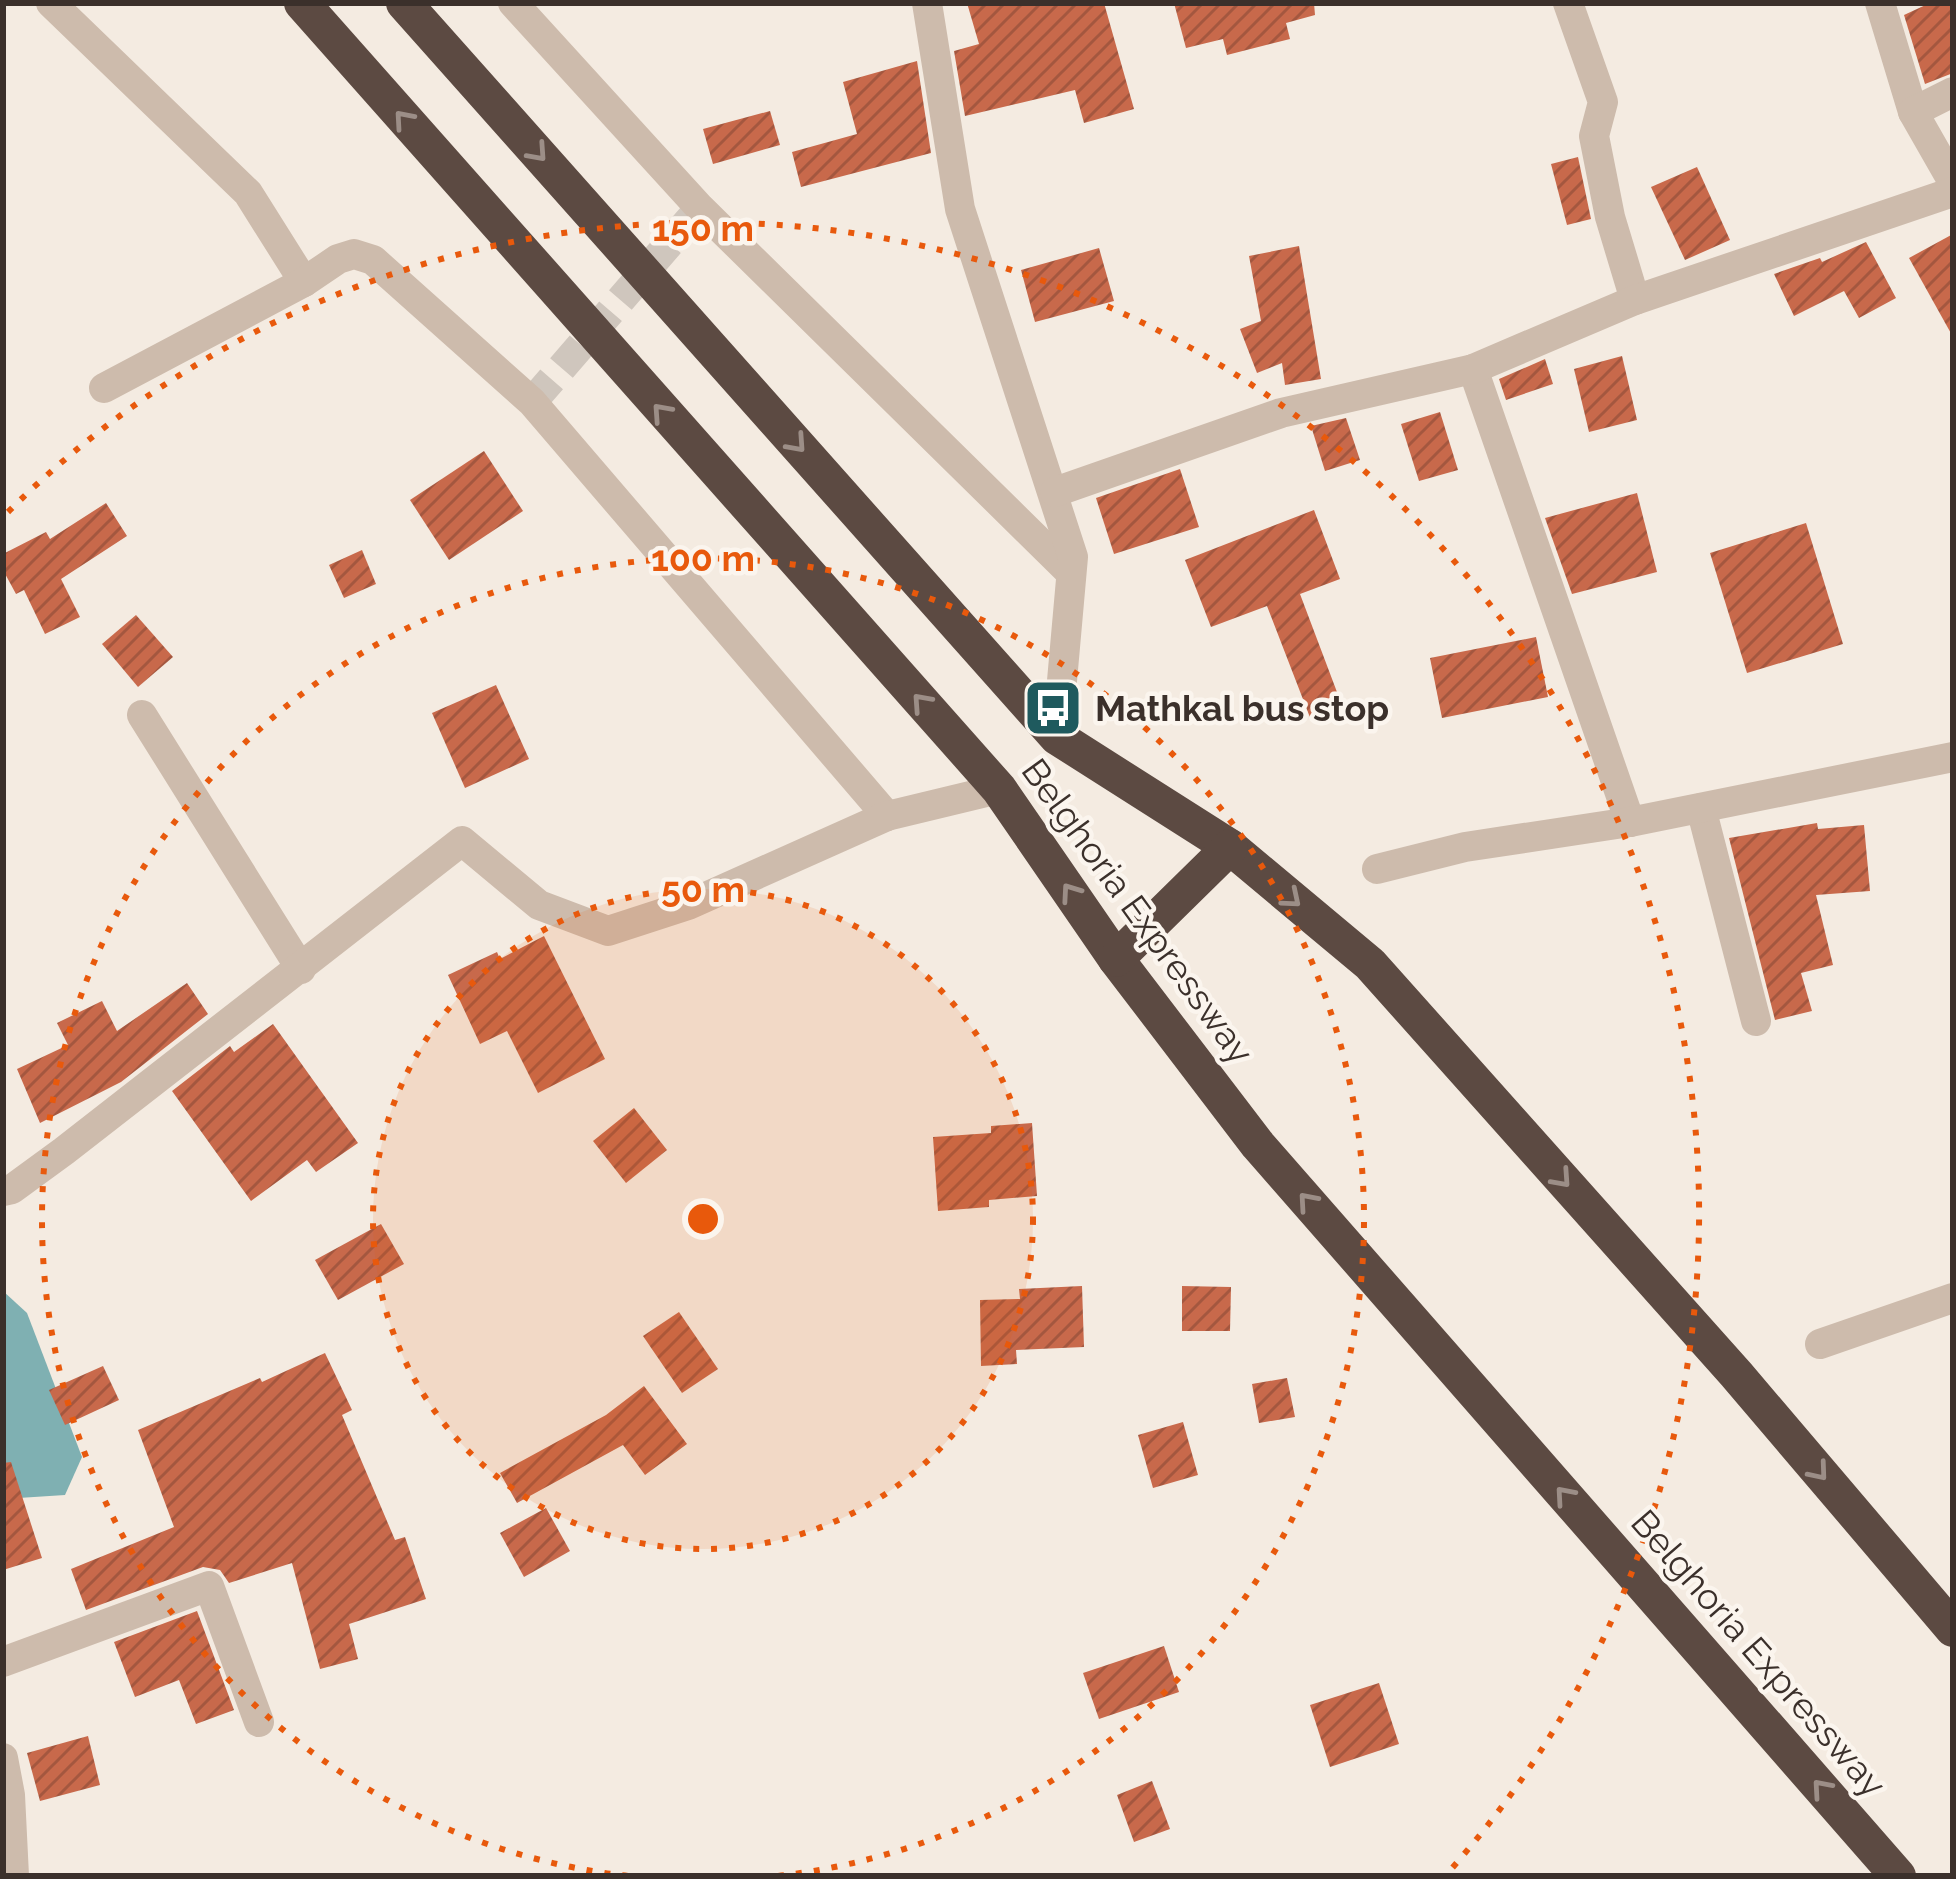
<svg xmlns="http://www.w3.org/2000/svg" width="1956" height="1879" viewBox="0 0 1956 1879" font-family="Raleway,sans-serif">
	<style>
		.water { fill: #7fb0b2 }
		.building { fill: url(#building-hatch) }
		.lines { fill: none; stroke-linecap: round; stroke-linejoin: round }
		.street-tunnel { stroke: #cfc6bd; stroke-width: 30; stroke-dasharray: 30 15; stroke-linecap: butt }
		.street { stroke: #cdbbac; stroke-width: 30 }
		.highway { stroke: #5c4a42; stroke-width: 36 }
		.oneway { stroke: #9c8e87 }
		.ring { fill: none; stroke: #e8590c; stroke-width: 6; stroke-dasharray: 6 12 }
		.labels { text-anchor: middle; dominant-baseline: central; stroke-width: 9; stroke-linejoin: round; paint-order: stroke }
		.poi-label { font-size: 36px; font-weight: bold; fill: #3b302b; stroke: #fbf5ee; text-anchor: start }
		.street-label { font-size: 36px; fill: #3b302b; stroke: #fbf5ee }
		.centre { fill: #e8590c; stroke: #fbf5ee; stroke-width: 6 }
		.ring-label { font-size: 36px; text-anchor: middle; font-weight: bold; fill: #e8590c; stroke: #fbf5ee; stroke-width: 9; stroke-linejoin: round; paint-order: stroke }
	</style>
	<defs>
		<pattern id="building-hatch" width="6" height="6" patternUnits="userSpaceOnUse" patternTransform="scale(3)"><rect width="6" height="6" fill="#c8694b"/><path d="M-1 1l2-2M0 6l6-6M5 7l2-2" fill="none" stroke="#a4573f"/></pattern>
	</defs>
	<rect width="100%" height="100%" fill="#f4ebe1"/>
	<!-- water -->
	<path class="water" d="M3,1291L27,1313L82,1457L65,1495L3,1499Z"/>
	<!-- building -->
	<g class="building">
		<path d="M967,3H1104L1134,109L1084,123L1075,90L965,116L954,51L979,44Z"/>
		<path d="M1174,3H1314L1315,15L1286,23L1290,39L1227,55L1223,39L1186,48Z"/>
		<path d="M1930,3H1953V73L1925,84L1904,15Z"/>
		<path d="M917,61L931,153L801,187L792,152L857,134L843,82Z"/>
		<path d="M770,111L780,145L713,164L703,129Z"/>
		<path d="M1578,157L1591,219L1567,225L1551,164Z"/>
		<path d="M1697,167L1730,240L1685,260L1651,187Z"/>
		<path d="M1953,234V337L1909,258Z"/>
		<path d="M1866,242L1896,298L1859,318L1844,291L1794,316L1774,274L1820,258L1822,262Z"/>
		<path d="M1299,246L1321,379L1285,385L1282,363L1257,373L1240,329L1261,321L1249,256Z"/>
		<path d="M1099,248L1114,301L1035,322L1021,270Z"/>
		<path d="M1622,356L1637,420L1589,432L1574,369Z"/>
		<path d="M1545,359L1553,384L1506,400L1499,379Z"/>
		<path d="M1440,412L1458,470L1419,481L1401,424Z"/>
		<path d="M1346,418L1360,460L1325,471L1311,426Z"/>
		<path d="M484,451L523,511L449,560L410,500Z"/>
		<path d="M1180,469L1199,527L1114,554L1096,498Z"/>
		<path d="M1637,493L1657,572L1572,594L1545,518Z"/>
		<path d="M106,503L127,536L61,579L80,617L45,634L24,590L16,594L3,570V554L46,532L50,539Z"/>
		<path d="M1314,510L1340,579L1300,594L1343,708L1311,720L1267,606L1211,627L1185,560Z"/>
		<path d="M1806,523L1843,644L1747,673L1710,553Z"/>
		<path d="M362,550L376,584L344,598L329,565Z"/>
		<path d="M136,615L173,657L138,687L102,644Z"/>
		<path d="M1536,637L1548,697L1442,718L1430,658Z"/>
		<path d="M496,685L529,759L465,788L432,713Z"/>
		<path d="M1817,823L1818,829L1864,825L1870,891L1816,895L1833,965L1801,973L1812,1011L1775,1020L1729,838Z"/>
		<path d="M544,936L605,1059L538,1093L507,1031L480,1044L448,975L497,952L500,959Z"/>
		<path d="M187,983L208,1014L121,1082L40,1123L17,1069L68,1045L57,1023L102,1001L117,1031Z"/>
		<path d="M273,1024L358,1143L316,1172L307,1160L251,1201L172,1091L230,1046L234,1052Z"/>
		<path d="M634,1108L667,1150L626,1183L593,1141Z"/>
		<path d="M1032,1123L1037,1196L989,1200V1207L938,1211L933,1137L991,1133V1126Z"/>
		<path d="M381,1224L404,1264L338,1300L315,1260Z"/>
		<path d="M1082,1286L1084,1347L1016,1350L1017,1364L981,1366L980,1300L1020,1299L1019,1289Z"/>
		<path d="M1182,1286L1231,1287L1230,1331H1182Z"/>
		<path d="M679,1312L718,1369L682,1393L643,1336Z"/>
		<path d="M325,1353L352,1410L342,1415L395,1540L405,1537L426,1599L349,1624L358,1659L320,1669L292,1563L229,1583L220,1570L203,1567L86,1610L71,1569L174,1527L138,1430L260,1378L262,1382Z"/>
		<path d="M103,1366L119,1400L65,1425L49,1390Z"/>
		<path d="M1287,1378L1295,1417L1259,1423L1252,1384Z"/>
		<path d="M644,1386L687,1444L645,1475L623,1445L517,1503L500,1473L606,1415Z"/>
		<path d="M1183,1422L1198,1475L1153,1488L1138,1435Z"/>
		<path d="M11,1462L42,1558L3,1570V1463Z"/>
		<path d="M546,1508L570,1551L524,1577L500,1533Z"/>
		<path d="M197,1611L234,1710L196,1724L179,1680L135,1697L114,1642Z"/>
		<path d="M1164,1646L1179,1692L1099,1719L1083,1673Z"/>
		<path d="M1379,1683L1399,1744L1330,1767L1310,1705Z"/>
		<path d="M88,1736L100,1785L40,1801L27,1753Z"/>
		<path d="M1152,1781L1170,1829L1134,1842L1117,1795Z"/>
	</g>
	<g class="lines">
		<!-- street-tunnel -->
		<path class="street-tunnel" d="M532,402L700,208"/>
		<!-- street -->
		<g class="street">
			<path d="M51,3L248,193L304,282"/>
			<path d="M513,3L700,208L1071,573"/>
			<path d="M927,3L960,209L1073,557L1057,737"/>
			<path d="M1568,3L1603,102L1594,136L1610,217L1635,300"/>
			<path d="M1880,3L1913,112"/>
			<path d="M1953,92L1913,112L1953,182"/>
			<path d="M1473,369L1630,822"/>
			<path d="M104,388L304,282L338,259L354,254L373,260L532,402L887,816"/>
			<path d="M1055,492L1281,413L1473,369L1635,300L1953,192"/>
			<path d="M142,715L301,969"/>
			<path d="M1701,808L1756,1021"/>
			<path d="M1377,869L1465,847L1630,822L1953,757"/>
			<path d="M3,1191L12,1189L64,1151L462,841L539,905L608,931L688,905L887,816L999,789"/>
			<path d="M1820,1344L1953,1298"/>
			<path d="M3,1662L209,1586L259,1722"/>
			<path d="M3,1758L10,1795L14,1876"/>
		</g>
		<!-- highway -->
		<g class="highway">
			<path d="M302,3L999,789L1116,959L1258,1145L1898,1876"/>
			<path d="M404,3L1057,737L1230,847L1370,964L1736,1374L1953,1629"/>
			<path d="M1116,959L1230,847"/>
		</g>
	</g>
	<!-- one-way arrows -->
	<defs><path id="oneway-chevron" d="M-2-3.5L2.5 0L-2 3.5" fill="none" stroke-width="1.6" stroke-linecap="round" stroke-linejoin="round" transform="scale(3)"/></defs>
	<g class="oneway">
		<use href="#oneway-chevron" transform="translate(403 119) rotate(-131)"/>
		<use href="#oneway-chevron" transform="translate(538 153) rotate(48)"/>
		<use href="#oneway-chevron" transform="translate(661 412) rotate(-132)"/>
		<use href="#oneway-chevron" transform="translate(797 444) rotate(48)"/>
		<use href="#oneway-chevron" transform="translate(921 702) rotate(-132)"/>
		<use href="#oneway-chevron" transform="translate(1070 892) rotate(-125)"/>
		<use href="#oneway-chevron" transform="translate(1292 899) rotate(40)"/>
		<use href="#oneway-chevron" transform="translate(1562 1179) rotate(48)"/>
		<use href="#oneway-chevron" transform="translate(1307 1201) rotate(-131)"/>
		<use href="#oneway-chevron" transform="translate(1819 1472) rotate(50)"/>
		<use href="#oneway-chevron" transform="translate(1564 1495) rotate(-131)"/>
		<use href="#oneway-chevron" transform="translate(1821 1788) rotate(-131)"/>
	</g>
	<!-- distance rings -->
	<circle cx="703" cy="1219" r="330" fill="#e8590c" fill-opacity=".12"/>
	<g class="ring">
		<circle cx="703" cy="1219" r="330"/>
		<path d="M628 1876A661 661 0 1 1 778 1876"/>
		<path d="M8 512A991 991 0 0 1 1445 1876"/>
	</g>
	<!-- icons -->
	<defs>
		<symbol id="bus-square" viewBox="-11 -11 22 22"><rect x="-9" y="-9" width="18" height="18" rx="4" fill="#1f5a5e" stroke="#fbf5ee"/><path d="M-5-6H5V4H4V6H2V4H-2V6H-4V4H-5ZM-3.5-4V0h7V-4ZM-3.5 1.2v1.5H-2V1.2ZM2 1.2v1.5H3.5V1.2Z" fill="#fff"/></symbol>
	</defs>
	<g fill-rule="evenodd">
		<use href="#bus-square" x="1020" y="675" width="66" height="66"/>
	</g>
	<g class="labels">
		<!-- poi labels -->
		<g class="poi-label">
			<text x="1095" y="708">Mathkal bus stop</text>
		</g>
		<!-- street labels -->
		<g class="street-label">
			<text transform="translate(1138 911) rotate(54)">Belghoria Expressway</text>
			<text transform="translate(1759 1653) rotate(49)">Belghoria Expressway</text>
		</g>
	</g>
	<circle cx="703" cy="1219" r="18" class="centre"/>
	<g class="ring-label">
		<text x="703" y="241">150 m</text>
		<text x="703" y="571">100 m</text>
		<text x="703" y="902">50 m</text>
	</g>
	<!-- border -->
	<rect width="1956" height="1879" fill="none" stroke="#3b302b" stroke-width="12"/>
</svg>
